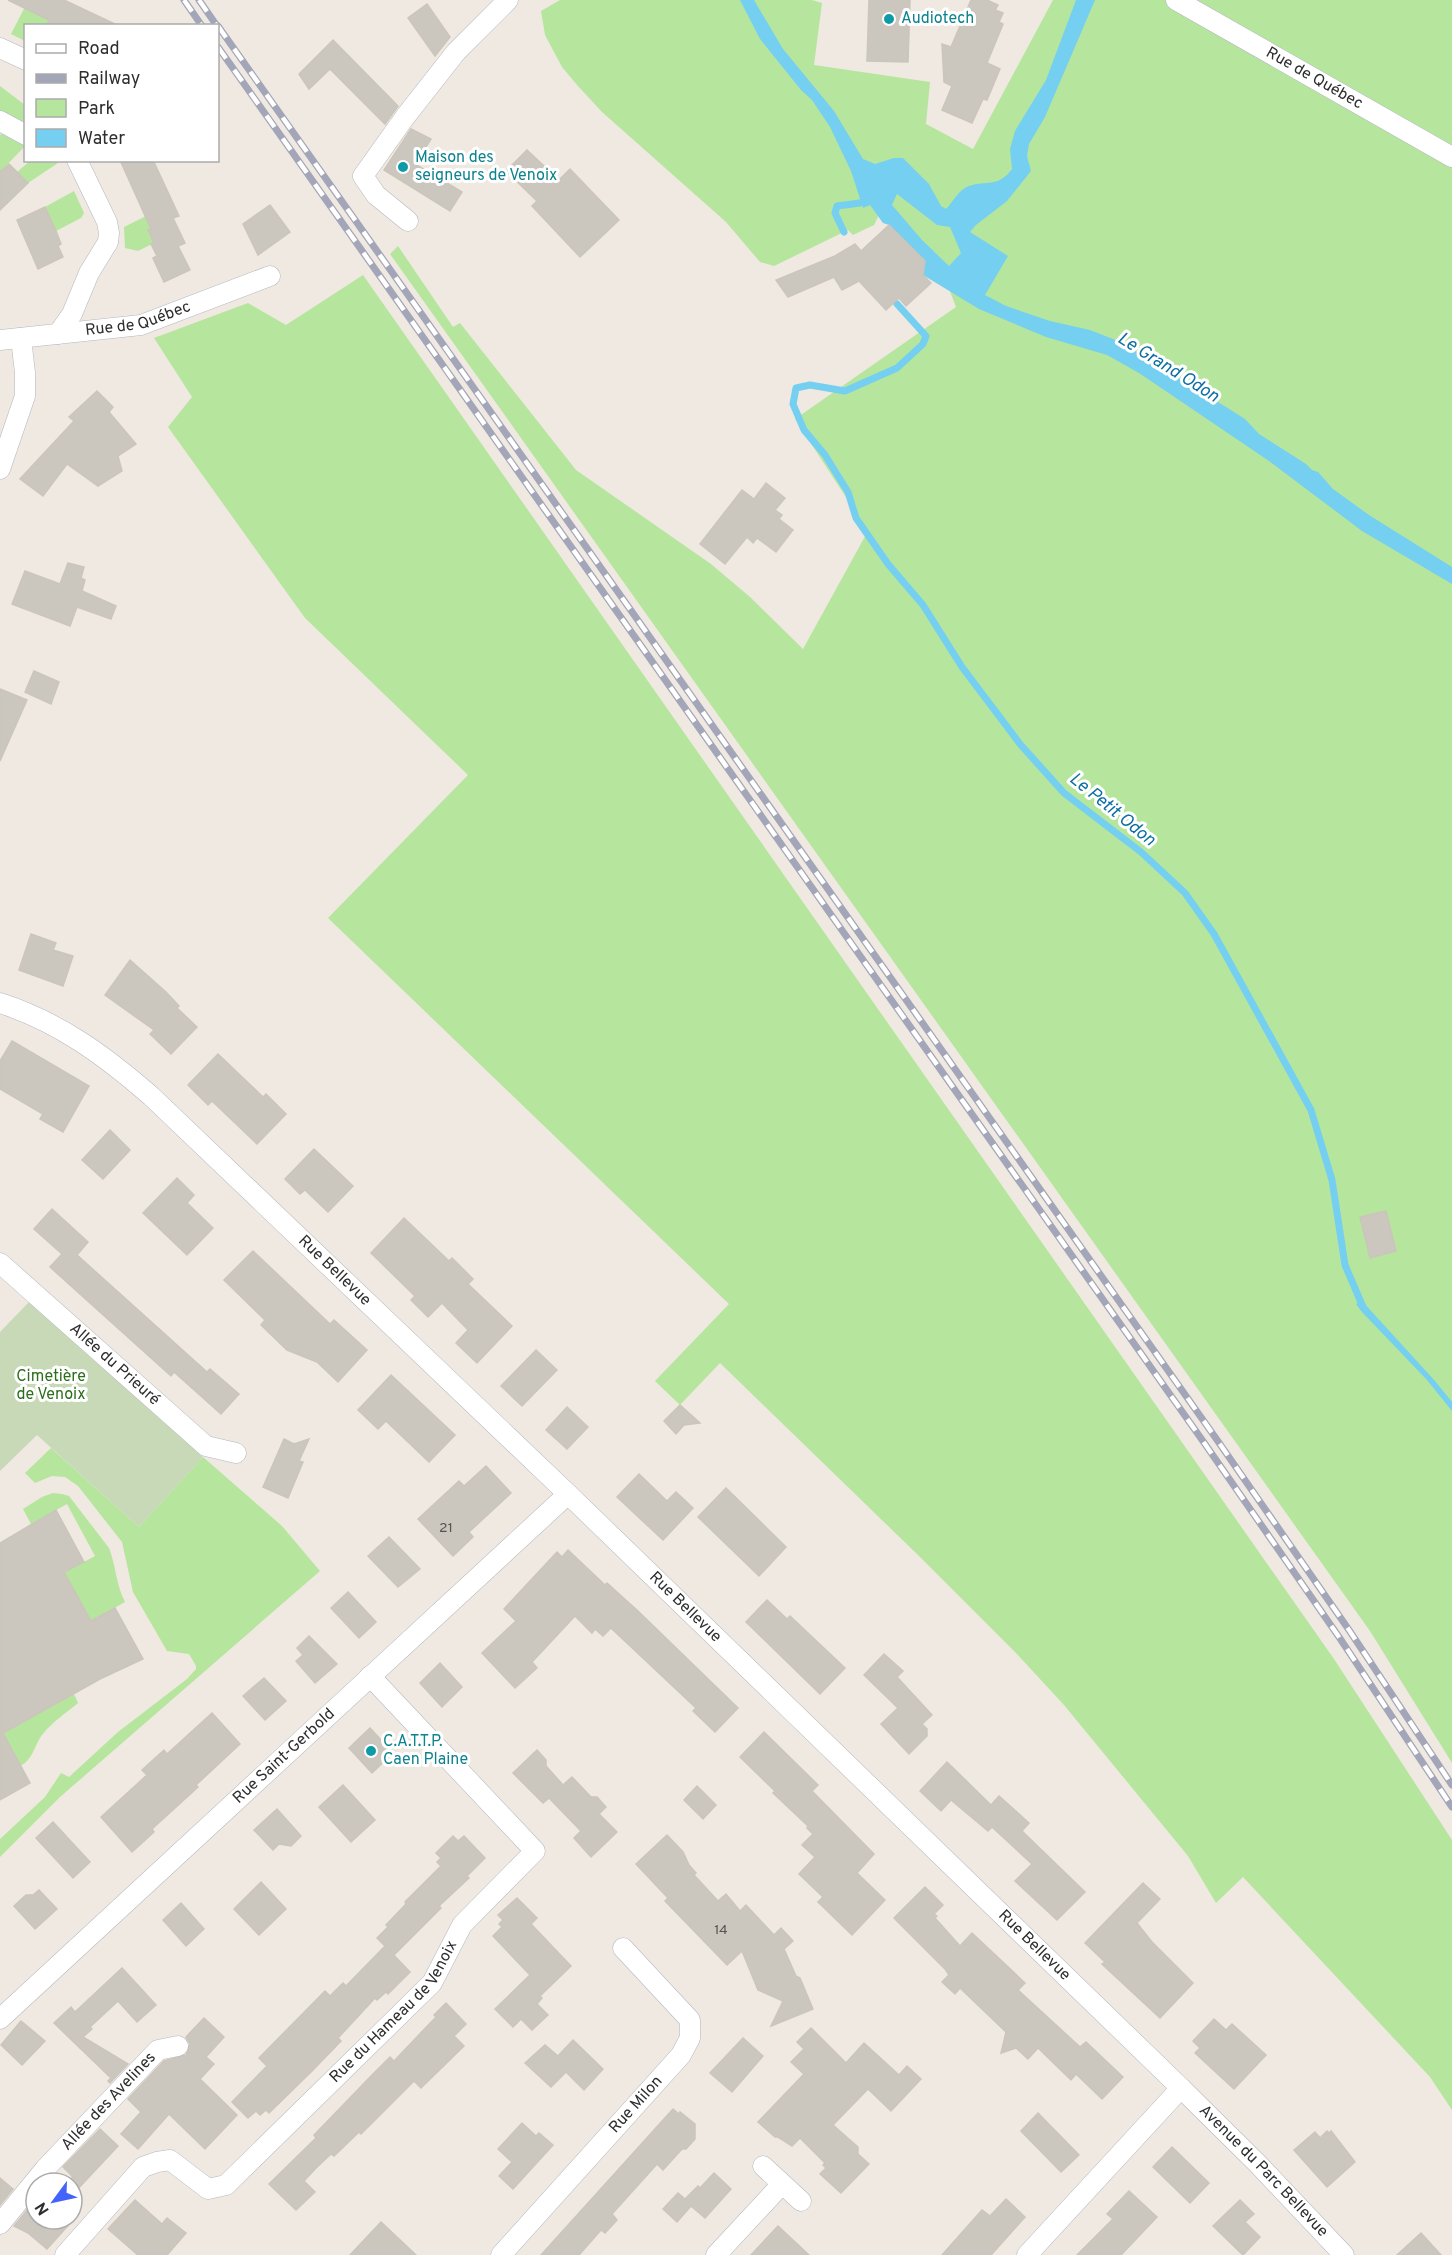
<svg xmlns="http://www.w3.org/2000/svg" width="1452" height="2255" viewBox="0 0 1452 2255" font-family="Overpass,sans-serif">
	<style>
		.green { fill: #b6e59e }
		.cemetery { fill: #c8d9b8 }
		.water { fill: #75cff0; fill-rule: evenodd }
		.lines { fill: none; stroke-linecap: round; stroke-linejoin: round }
		.stream { stroke: #75cff0; stroke-width: 7 }
		.building { fill: #cbc7bf; stroke: #cbc5ba; stroke-width: 1.5 }
		.minor-casing { stroke: #b4b7c1; stroke-width: 21 }
		.minor { stroke: #fff; stroke-width: 20 }
		.rail-casing { stroke: #a3a6b8; stroke-width: 7 }
		.rail { stroke: #fff; stroke-width: 4.5; stroke-dasharray: 14; stroke-linecap: butt }
		.culture-dot { fill: #0f9aa8; stroke: #fff; stroke-width: 2 }
		.labels { text-anchor: middle; dominant-baseline: central; stroke-width: 6; stroke-linejoin: round; paint-order: stroke }
		.number-label { font-size: 14px; fill: #555452 }
		.culture-label { font-size: 16px; fill: #0d838f; stroke: #fff; text-anchor: start }
		.street-label { font-size: 16px; fill: #2e2e2e; stroke: #fff }
		.park-label { font-size: 16px; fill: #2c6e1b; stroke: #fff }
		.water-label { font-size: 18px; font-style: italic; fill: #0d6fa3; stroke: #fff }
	</style>
	<rect width="100%" height="100%" fill="#efe9e1"/>
	<!-- green -->
	<g class="green">
		<path d="M560,0H812L822,3L814,65L930,82L926,124L973,149L1053,0H1452V1763L1370,1631L390,254L398,246L453,327L460,323L576,470L711,564L750,597L803,649L868,531L795,419L956,307L943,273L882,209L874,225L853,235L848,230L774,266L760,262L726,222L602,112L577,85L562,67L545,35L541,11Z"/>
		<path d="M26,5L51,17L47,25L26,26L25,41L11,34Z"/>
		<path d="M0,86L25,105V128L0,112Z"/>
		<path d="M2,134L25,146L0,172V135Z"/>
		<path d="M30,161H53L58,163L28,183L17,172Z"/>
		<path d="M74,191L84,213L81,218L56,231L45,207Z"/>
		<path d="M148,215L154,228L148,231L154,243L138,251L125,248L124,227Z"/>
		<path d="M363,275L1334,1659L1452,1840V2110L1430,2077L1243,1877L1216,1903L1188,1856L1064,1705L1015,1652L919,1556L720,1363L680,1405L655,1381L729,1304L328,918L468,775L305,618L168,427L192,397L154,338L248,303L286,325Z"/>
		<path d="M51,1448L139,1527L203,1457L282,1526L320,1571L60,1797L0,1857V1839L45,1797L61,1773L69,1777L118,1732L187,1679L196,1669V1666L189,1654L167,1651L133,1592L122,1542L78,1486L65,1477L52,1476L35,1483L25,1473Z"/>
		<path d="M53,1493L62,1494L69,1496L109,1548C116,1566 116,1585 125,1602L91,1621L59,1575L95,1556L67,1504L31,1524L23,1509L42,1497Z"/>
		<path d="M74,1694L78,1703C66,1713 52,1722 42,1735C34,1746 33,1760 20,1766L3,1733Z"/>
	</g>
	<!-- cemetery -->
	<path class="cemetery" d="M30,1301L203,1457L139,1527L37,1435L0,1471V1332Z"/>
	<!-- water -->
	<g class="water">
		<path d="M740,0H754L783,49L834,111L863,159L875,164L894,158H903L929,184L941,206L946,209C954,201 958,190 969,186C987,180 998,188 1012,169L1010,149L1015,131L1046,80L1076,0H1095L1045,117L1029,144L1027,156L1031,171L1007,201L976,225L970,232L1008,256L985,295L1006,306L1050,321L1090,330L1118,341L1226,407L1245,419L1259,434L1306,464L1312,470L1318,472L1333,489L1369,515L1452,567V584L1362,531L1269,461L1139,373L1107,355L1046,337L979,309L923,275L924,261L889,225L883,223L870,205L863,208L851,171L830,127L812,100L801,90L760,39ZM897,194L937,225L950,227L961,253L949,266L922,240L892,205Z"/>
		<path d="M1362,1301L1435,1381L1452,1402V1411L1427,1380L1362,1312L1356,1304Z"/>
	</g>
	<g class="lines">
		<!-- stream -->
		<g class="stream">
			<path d="M844,232L835,213L837,206L860,203L867,198"/>
			<path d="M897,304L926,336L923,344L897,368L845,391L810,385L796,388L793,404L804,430L825,455L838,476L848,492L856,518L888,564L923,605L962,667L1020,744L1064,793L1141,852L1185,893L1214,934L1311,1110L1332,1180L1345,1265L1363,1307"/>
		</g>
	</g>
	<!-- building -->
	<g class="building">
		<path d="M8,0H64L119,26H47L49,20Z"/>
		<path d="M869,0H910L908,62L867,61Z"/>
		<path d="M971,0H987L998,5L995,10L1003,13L999,22L1003,24L987,63L1000,69L987,100L983,99L972,123L942,110L952,86L944,82L942,44L951,47Z"/>
		<path d="M427,4L450,37L435,56L408,18Z"/>
		<path d="M333,40L398,106L385,124L330,69L309,89L299,74Z"/>
		<path d="M411,129L431,139L415,164L462,192L450,211L384,170Z"/>
		<path d="M527,150L559,180L570,169L619,220L580,257L532,206L537,201L506,171Z"/>
		<path d="M120,160H153L179,216L173,218L185,243L178,246L190,270L164,282L153,258L157,256L151,244L154,243L148,230L151,229Z"/>
		<path d="M9,164L28,183L0,210V172Z"/>
		<path d="M270,205L290,232L258,255L243,224Z"/>
		<path d="M45,207L56,231L61,244L58,246L63,257L38,269L17,220Z"/>
		<path d="M889,225L925,261L923,275L931,283L906,306L899,298L886,310L859,281L842,290L834,277L788,297L776,280L835,256L855,244L861,251Z"/>
		<path d="M97,391L113,407L109,412L136,444L118,456L122,471L98,486L67,464L43,496L20,479L74,421L69,417Z"/>
		<path d="M766,483L785,498L775,510L782,515L779,519L793,530L776,552L757,538L753,543L747,537L725,564L700,544L742,490L754,499Z"/>
		<path d="M68,563L84,567L81,578L85,580L82,591L116,606L111,619L77,607L70,626L12,604L25,571L60,584Z"/>
		<path d="M34,671L59,682L51,704L25,692Z"/>
		<path d="M0,689L27,700L0,761Z"/>
		<path d="M31,934L56,943L53,950L73,956L63,986L19,970Z"/>
		<path d="M130,960L166,992L179,1006L177,1008L197,1027L171,1054L150,1034L154,1030L105,995Z"/>
		<path d="M12,1041L89,1086L63,1132L40,1119L43,1114L0,1089V1061Z"/>
		<path d="M218,1054L263,1097L266,1094L286,1114L257,1144L212,1101L208,1105L188,1085Z"/>
		<path d="M110,1130L130,1150L103,1179L82,1160Z"/>
		<path d="M314,1149L353,1186L328,1212L305,1190L300,1194L285,1179Z"/>
		<path d="M177,1178L194,1195L187,1203L213,1228L187,1255L143,1213Z"/>
		<path d="M52,1209L88,1242L77,1255L207,1372L210,1369L239,1394L221,1414L174,1372L171,1376L50,1267L62,1254L34,1229Z"/>
		<path d="M1386,1211L1396,1251L1370,1258L1360,1217Z"/>
		<path d="M404,1218L449,1261L452,1258L473,1279L468,1284L512,1326L477,1363L456,1343L468,1330L442,1303L428,1317L411,1300L415,1296L371,1253Z"/>
		<path d="M253,1251L330,1324L334,1320L367,1350L338,1382L317,1362L287,1350L261,1325L265,1320L224,1280Z"/>
		<path d="M536,1350L557,1370L522,1406L501,1386Z"/>
		<path d="M391,1375L455,1435L429,1462L386,1421L378,1429L358,1410Z"/>
		<path d="M680,1405L700,1423L684,1425L676,1434L664,1421Z"/>
		<path d="M567,1407L588,1427L567,1449L546,1430Z"/>
		<path d="M284,1439L294,1444L309,1439L299,1461L303,1462L288,1498L263,1487Z"/>
		<path d="M486,1466L511,1493L469,1532L473,1537L453,1556L418,1519L459,1481L464,1486Z"/>
		<path d="M639,1474L667,1501L676,1492L693,1508L663,1540L617,1497Z"/>
		<path d="M726,1488L786,1547L759,1576L698,1517Z"/>
		<path d="M56,1510L84,1562L64,1572L91,1621L115,1608L143,1659L100,1679L3,1733L30,1783L0,1800V1543Z"/>
		<path d="M389,1537L420,1569L398,1587L368,1556Z"/>
		<path d="M568,1550L605,1585L607,1583L638,1611L738,1708L715,1732L693,1711L696,1708L611,1628L603,1636L595,1629L592,1633L575,1616L532,1662L537,1668L515,1688L482,1653L516,1621L504,1609L557,1552L562,1557Z"/>
		<path d="M348,1592L376,1622L359,1638L331,1608Z"/>
		<path d="M767,1600L787,1619L790,1616L845,1668L820,1694L746,1622Z"/>
		<path d="M309,1636L337,1664L315,1683L296,1661L303,1655L297,1648Z"/>
		<path d="M884,1654L903,1671L897,1677L932,1715L922,1724L927,1729V1736L909,1754L881,1724L898,1708L864,1675Z"/>
		<path d="M440,1663L462,1687L442,1707L420,1683Z"/>
		<path d="M264,1678L286,1701L265,1720L243,1696Z"/>
		<path d="M212,1713L240,1744L196,1785L198,1787L152,1829L154,1832L132,1852L101,1817L147,1775L142,1770L164,1750L167,1754Z"/>
		<path d="M370,1728L393,1753L372,1773L349,1748Z"/>
		<path d="M764,1732L818,1785L812,1791L874,1854L857,1873L885,1900L852,1935L818,1902L823,1897L799,1874L815,1857L802,1845L813,1834L807,1828L808,1826L773,1793L775,1791L740,1757Z"/>
		<path d="M537,1750L546,1760V1766L563,1785L572,1777L591,1797H597L606,1807L599,1814L617,1832L591,1857L574,1838L581,1831L549,1798L543,1803L513,1773Z"/>
		<path d="M947,1762L991,1805L999,1796L1029,1823L1022,1831L1085,1892L1057,1920L1015,1881L1032,1864L992,1827L988,1831L951,1800L941,1811L920,1791Z"/>
		<path d="M343,1785L375,1820L351,1842L319,1807Z"/>
		<path d="M697,1786L716,1805L703,1819L684,1800Z"/>
		<path d="M277,1809L301,1836L291,1846L279,1844L273,1850L254,1830Z"/>
		<path d="M53,1822L90,1862L73,1878L36,1838Z"/>
		<path d="M667,1835L683,1852L689,1865L696,1873L694,1875L718,1901L726,1894L740,1911L746,1905L774,1935L781,1928L793,1941L784,1949L796,1976L800,1978L813,2009L771,2026L783,2001L758,1990L742,1951L727,1965L665,1901L668,1898L636,1864Z"/>
		<path d="M453,1836L458,1841L464,1836L485,1858L467,1876L469,1878L439,1906L441,1908L394,1955L377,1938L388,1927L386,1925L406,1904L405,1902L441,1866L437,1862L441,1858L436,1853Z"/>
		<path d="M261,1882L286,1909L259,1935L234,1909Z"/>
		<path d="M1143,1883L1160,1899L1137,1923L1152,1942L1193,1983L1160,2018L1102,1964L1105,1962L1085,1943Z"/>
		<path d="M925,1887L943,1905L934,1914L937,1916L935,1918L960,1946L972,1933L1025,1983L1018,1990L1080,2047L1086,2042L1123,2077L1102,2099L1076,2074L1071,2080L1038,2048L1028,2059L1016,2048L1001,2053L1006,2032L960,1988L955,1994L942,1982L949,1975L945,1969L894,1918Z"/>
		<path d="M39,1890L57,1909L35,1929L14,1906L26,1895H33Z"/>
		<path d="M517,1898L537,1918L531,1924L571,1966L540,1996L542,1998L537,2004L548,2015L532,2030L521,2019L513,2027L495,2009L530,1975L493,1936L502,1927L499,1924L503,1920L498,1915Z"/>
		<path d="M181,1903L204,1929L186,1946L163,1920Z"/>
		<path d="M385,1946L410,1972L388,1994L386,1992L377,2000L375,1998L338,2038L341,2041L312,2071L269,2113L266,2110L260,2115L256,2111L248,2118L232,2102L267,2066L259,2058L325,1991L330,1996L343,1983L346,1986Z"/>
		<path d="M122,1968L156,2005L137,2022L118,2001L90,2027L92,2029L83,2037L128,2064L110,2083L108,2081L111,2078L54,2023L71,2007L75,2012Z"/>
		<path d="M446,2003L466,2024L454,2036L464,2046L421,2088L414,2081L361,2134L359,2132L334,2156L331,2154L316,2168L304,2181L315,2192L296,2210L269,2184L316,2138L314,2135L373,2074L390,2057L394,2061L436,2017L434,2015Z"/>
		<path d="M204,2018L224,2037L206,2057L214,2064L200,2079L237,2115L205,2149L169,2114L138,2149L121,2134L141,2112L128,2099L164,2061L186,2055L190,2044L186,2037Z"/>
		<path d="M1214,2019L1226,2030L1232,2024L1266,2055L1234,2089L1195,2053L1200,2048L1193,2041Z"/>
		<path d="M21,2021L45,2041L22,2065L1,2045Z"/>
		<path d="M811,2028L846,2063L864,2043L899,2075L907,2066L921,2079L891,2111L868,2089L833,2125L858,2147V2154L869,2164L841,2193L820,2174L826,2168L823,2165L825,2163L800,2138L792,2146L778,2137H775L758,2122L804,2074L791,2062L804,2049L797,2042Z"/>
		<path d="M743,2038L763,2056L732,2092L710,2073Z"/>
		<path d="M573,2040L603,2069L584,2090L566,2072L551,2087L525,2063L545,2045L558,2056Z"/>
		<path d="M673,2109L679,2114L680,2112L695,2124V2139L686,2149H682L663,2170L657,2164L612,2214L617,2220L605,2233L601,2230L579,2255H541Z"/>
		<path d="M1038,2113L1079,2155L1061,2172L1021,2131Z"/>
		<path d="M522,2123L536,2136L539,2133L553,2145L513,2189L499,2176L512,2162L498,2149Z"/>
		<path d="M100,2129L118,2146L72,2195V2176L63,2167Z"/>
		<path d="M1327,2131L1329,2133L1331,2131L1355,2162L1327,2187L1294,2150L1315,2132L1320,2138Z"/>
		<path d="M1172,2147L1209,2183L1190,2203L1153,2167Z"/>
		<path d="M714,2173L731,2189L705,2218L691,2206L677,2222L663,2209L678,2193L685,2199L698,2186L700,2188Z"/>
		<path d="M0,2178L13,2189L0,2205Z"/>
		<path d="M1129,2191L1157,2217L1121,2255H1077L1113,2219L1107,2214Z"/>
		<path d="M1006,2199L1025,2217L991,2255H942L982,2210L990,2216Z"/>
		<path d="M135,2200L162,2224L167,2218L186,2233L167,2255H138L108,2229Z"/>
		<path d="M1240,2200L1254,2214L1245,2222L1260,2237L1243,2255L1213,2226Z"/>
		<path d="M32,2204L36,2208V2219H74L47,2249L28,2233L14,2226Z"/>
		<path d="M381,2222L416,2255H350Z"/>
		<path d="M778,2226L809,2255H751Z"/>
		<path d="M1421,2233L1441,2255H1397Z"/>
	</g>
	<g class="lines">
		<defs>
			<g id="minor">
				<path id="s1" d="M1176,0L1452,157"/>
				<path d="M0,48L26,60"/>
				<path d="M0,121L26,135"/>
				<path d="M408,221L376,195L363,176L405,117L456,52L508,0"/>
				<path d="M58,334L72,314L89,273L108,242L109,233L107,222L77,160"/>
				<path id="s2" d="M0,340L141,325L270,276"/>
				<path d="M0,469L25,396V373L21,338"/>
				<path id="s3" d="M0,1003C59,1022 105,1056 151,1096L568,1494L1181,2088L1027,2255"/>
				<path id="s4" d="M0,1263L206,1446L236,1453"/>
				<path id="s5" d="M0,2019L568,1494"/>
				<path id="s6" d="M1181,2088L1257,2163L1344,2255"/>
				<path d="M763,2166L801,2201"/>
				<path id="s7" d="M0,2224L45,2169L158,2050L178,2046"/>
				<path id="s8" d="M65,2255L143,2167L157,2162L170,2160L208,2189L226,2185L432,1983L462,1925L535,1851L370,1676"/>
				<path id="s9" d="M501,2255L681,2055L690,2038V2020L623,1948"/>
				<path d="M716,2255L782,2184"/>
			</g>
		</defs>
		<!-- minor casing -->
		<use href="#minor" class="minor-casing"/>
		<!-- minor -->
		<use href="#minor" class="minor"/>
		<defs>
			<g id="rail">
				<path d="M184,0L202,26"/>
				<path d="M199,0L217,26"/>
				<path d="M218,26L1215,1437L1349,1630L1452,1785"/>
				<path d="M218,47L1205,1444L1339,1637L1452,1807"/>
			</g>
		</defs>
		<!-- rail casing -->
		<use href="#rail" class="rail-casing"/>
		<!-- rail -->
		<use href="#rail" class="rail"/>
	</g>
	<!-- markers -->
	<g class="culture-dot">
		<circle cx="889" cy="19" r="6"/>
		<circle cx="403" cy="167" r="6"/>
		<circle cx="371" cy="1751" r="6"/>
	</g>
	<g class="labels">
		<!-- number labels -->
		<g class="number-label">
			<text x="446" y="1528">21</text>
			<text x="721" y="1930">14</text>
		</g>
		<!-- culture labels -->
		<g class="culture-label">
			<text x="901" y="19">Audiotech</text>
			<text x="415" y="158">Maison des<tspan x="415" dy="18">seigneurs de Venoix</tspan></text>
			<text x="383" y="1742">C.A.T.T.P.<tspan x="383" dy="18">Caen Plaine</tspan></text>
		</g>
		<!-- street labels -->
		<g class="street-label">
			<text stroke="none"><textPath href="#s1" startOffset="159">Rue de Québec</textPath></text>
			<text stroke="none"><textPath href="#s2" startOffset="140">Rue de Québec</textPath></text>
			<text stroke="none"><textPath href="#s3" startOffset="432">Rue Bellevue</textPath></text>
			<text stroke="none"><textPath href="#s4" startOffset="153">Allée du Prieuré</textPath></text>
			<text stroke="none"><textPath href="#s3" startOffset="918">Rue Bellevue</textPath></text>
			<text stroke="none"><textPath href="#s5" startOffset="387">Rue Saint-Gerbold</textPath></text>
			<text stroke="none"><textPath href="#s3" startOffset="1404">Rue Bellevue</textPath></text>
			<text stroke="none"><textPath href="#s8" startOffset="454">Rue du Hameau de Venoix</textPath></text>
			<text stroke="none"><textPath href="#s7" startOffset="164">Allée des Avelines</textPath></text>
			<text stroke="none"><textPath href="#s9" startOffset="202">Rue Milon</textPath></text>
			<text stroke="none"><textPath href="#s6" startOffset="117">Avenue du Parc Bellevue</textPath></text>
		</g>
		<!-- park labels -->
		<g class="park-label">
			<text x="51" y="1377">Cimetière<tspan x="51" dy="18">de Venoix</tspan></text>
		</g>
		<!-- water labels -->
		<g class="water-label">
			<text transform="translate(1168 368) rotate(32)">Le Grand Odon</text>
			<text transform="translate(1112 810) rotate(39)">Le Petit Odon</text>
		</g>
	</g>
	<!-- legend -->
	<rect x="24" y="24" width="195" height="138" fill="#ffffff" stroke="#ababab" stroke-width="1.5"/>
	<rect x="36" y="44" width="30" height="9" fill="#ffffff" stroke="#ababab" stroke-width="1.5"/>
	<text x="78" y="54" font-size="18" fill="#2e2e2e">Road</text>
	<rect x="36" y="74" width="30" height="9" fill="#a3a6b8" stroke="#ababab" stroke-width="1.5"/>
	<text x="78" y="84" font-size="18" fill="#2e2e2e">Railway</text>
	<rect x="36" y="99" width="30" height="18" fill="#b6e59e" stroke="#ababab" stroke-width="1.5"/>
	<text x="78" y="114" font-size="18" fill="#2e2e2e">Park</text>
	<rect x="36" y="129" width="30" height="18" fill="#75cff0" stroke="#ababab" stroke-width="1.5"/>
	<text x="78" y="144" font-size="18" fill="#2e2e2e">Water</text>
	<!-- north arrow -->
	<g transform="translate(54 2201) rotate(237)"><circle r="28" fill="#ffffff" stroke="#ababab" stroke-width="1.5"/>
	<path d="M0-4.5L10 22L0 15L-10 22Z" fill="#4264fb"/>
	<text y="-9" font-size="16" font-weight="bold" text-anchor="middle" fill="#2e2e2e">N</text>
	</g>
</svg>
